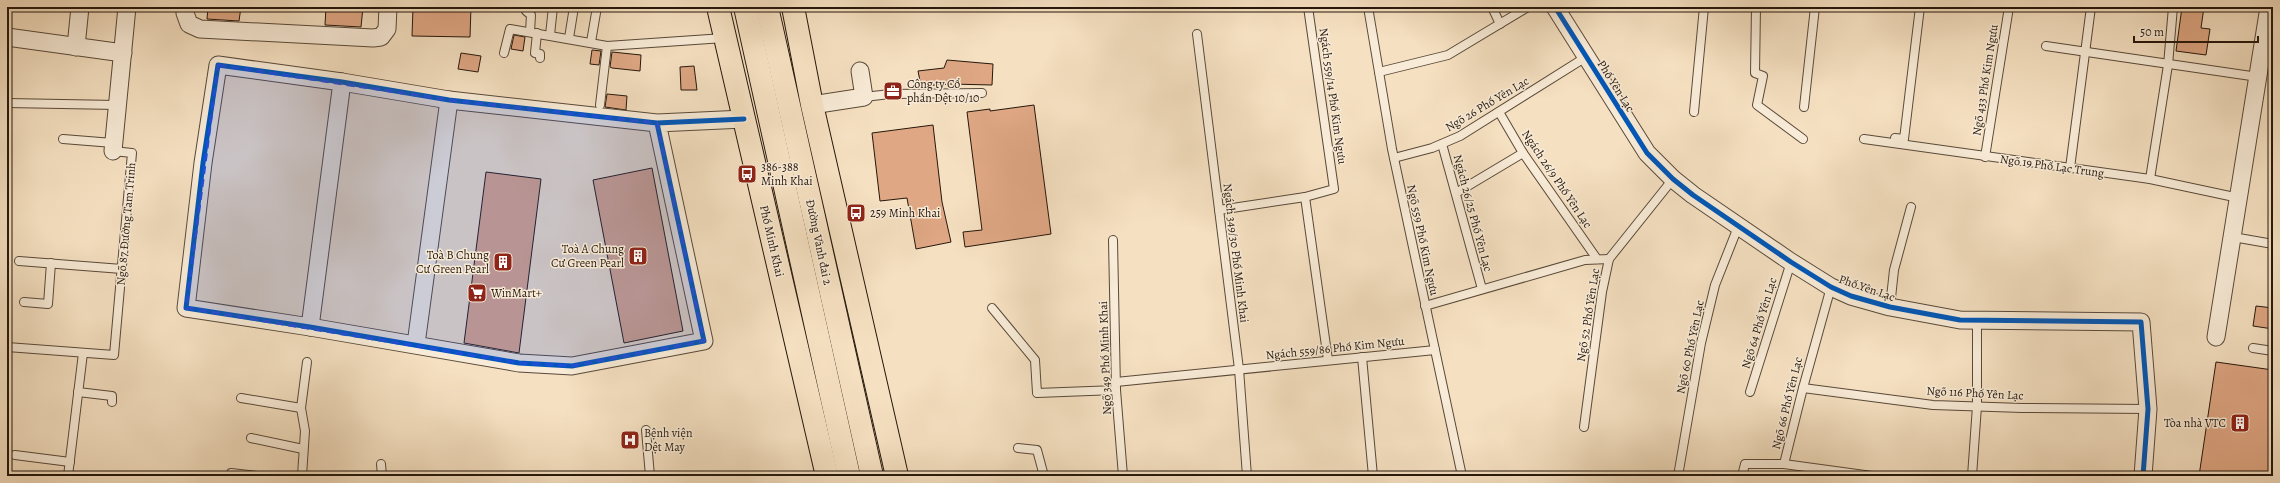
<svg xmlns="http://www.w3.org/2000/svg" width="2280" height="483" viewBox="0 0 2280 483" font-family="Alegreya,serif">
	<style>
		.building { fill: #dfa784; stroke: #25170c }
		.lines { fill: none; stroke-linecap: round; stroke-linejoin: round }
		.lane-casing { stroke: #594939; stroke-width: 10 }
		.street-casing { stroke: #594939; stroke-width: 19 }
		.primary-casing { stroke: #25170c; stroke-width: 24 }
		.highway-casing { stroke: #25170c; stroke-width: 24 }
		.lane { stroke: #f8ebd7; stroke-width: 8 }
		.street { stroke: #f8ebd7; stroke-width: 17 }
		.primary { stroke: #f5e0c1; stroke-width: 22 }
		.highway { stroke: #f5e0c1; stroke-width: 22 }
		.cycleway-casing { stroke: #f8ebd7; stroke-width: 8 }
		.cycleway { stroke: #0057b8; stroke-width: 5 }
		.marked { fill: #1d4ed8; fill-opacity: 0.2; stroke: #1d4ed8; stroke-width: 3; stroke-dasharray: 8 5; stroke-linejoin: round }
		.labels { text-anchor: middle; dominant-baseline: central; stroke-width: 3; stroke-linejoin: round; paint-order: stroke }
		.street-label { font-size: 12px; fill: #25170c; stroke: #f8ebd7 }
		.poi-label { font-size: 12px; fill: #25170c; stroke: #f8ebd7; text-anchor: start }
	</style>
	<rect width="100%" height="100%" fill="#f5e0c1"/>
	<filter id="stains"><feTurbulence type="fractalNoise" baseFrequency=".005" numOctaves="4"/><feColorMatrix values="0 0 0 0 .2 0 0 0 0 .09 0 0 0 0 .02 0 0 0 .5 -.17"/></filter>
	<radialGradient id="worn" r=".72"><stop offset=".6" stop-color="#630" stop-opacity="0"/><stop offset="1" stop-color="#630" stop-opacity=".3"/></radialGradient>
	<!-- building -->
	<g class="building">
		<path d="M208,7H241L239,21L207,19Z"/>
		<path d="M326,7H363L361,27L325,25Z"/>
		<path d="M413,7H471L470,37L412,36Z"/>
		<path d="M2182,7H2204L2201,28L2210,29L2206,55L2176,51Z"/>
		<path d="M514,35L525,37L523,51L511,49Z"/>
		<path d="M592,50L601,51L599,65L590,64Z"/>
		<path d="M612,52L641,55L640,71L612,68L610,67Z"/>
		<path d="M461,53L481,56L478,72L458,69Z"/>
		<path d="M947,60L993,64L992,85L950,84L921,86L918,71L944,68Z"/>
		<path d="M694,66L697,90H681L680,67Z"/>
		<path d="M607,94L627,96L626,110L605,107Z"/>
		<path d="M1034,105L1051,234L965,247L963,232L982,230L967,112L990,109V111Z"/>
		<path d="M933,125L942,202L951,242L916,249L907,198L880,201L872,133Z"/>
		<path d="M652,168L683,331L624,343L593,180Z"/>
		<path d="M486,172L541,179L519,353L464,343Z"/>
		<path d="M2256,306L2273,308V329L2253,326Z"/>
		<path d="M2216,362L2273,370V476H2199Z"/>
	</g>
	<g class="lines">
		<defs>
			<g id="lane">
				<path d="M527,7L526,11L531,15L530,32"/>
				<path d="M1368,7L1392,149L1462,476"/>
				<path d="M1492,7L1500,24"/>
				<path d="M1756,7L1755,73L1763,76L1757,105L1803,139"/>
				<path d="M537,33L535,53L540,54V58"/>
				<path d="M1197,34L1239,369L1247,476"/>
				<path d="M550,35L553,7"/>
				<path d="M569,38L574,7"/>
				<path d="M591,42L597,7"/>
				<path d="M2046,46L2258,77"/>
				<path d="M504,53L510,29L607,46L724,38"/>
				<path d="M1379,72L1448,55L1528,7"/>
				<path d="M864,97L890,94L982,93"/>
				<path d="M7,103L117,105"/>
				<path d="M600,105L607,46"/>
				<path d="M1804,107L1815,7"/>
				<path d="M1499,112L1523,153L1597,259"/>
				<path d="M1694,112L1704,7"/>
				<path d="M1895,138L1904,139L1920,7"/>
				<path d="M63,139L113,143"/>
				<path d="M1864,139L2150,179L2239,198"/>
				<path d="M1442,144L1482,289"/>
				<path d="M1985,157L2009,7"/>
				<path d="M1394,158L1432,148L1460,136L1586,57"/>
				<path d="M2070,168L2091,7"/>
				<path d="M2150,179L2168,65L2173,7"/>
				<path d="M1456,193L1523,153"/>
				<path d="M1305,197L1328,360"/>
				<path d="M1219,210L1305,197L1334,189L1308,7"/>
				<path d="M2233,237L2273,244"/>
				<path d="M1113,240L1116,390L1123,476"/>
				<path d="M19,261L122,269"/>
				<path d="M24,302L48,304L51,263"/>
				<path d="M1425,306L1585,260L1609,259"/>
				<path d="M1890,307L1894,270L1911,207"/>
				<path d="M992,308L1035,360L1037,393L1116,390"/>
				<path d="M7,347L114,355L132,153L113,151"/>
				<path d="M2253,348L2273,351"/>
				<path d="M1362,357L1373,476"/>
				<path d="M1116,382L1435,350"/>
				<path d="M1803,388L1933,405L2022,408L2148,409"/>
				<path d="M78,392L112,396V402"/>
				<path d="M1750,392L1791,262"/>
				<path d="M241,398L301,408"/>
				<path d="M1584,427L1602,292L1609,259L1673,179"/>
				<path d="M646,430L650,476"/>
				<path d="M251,438L303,449"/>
				<path d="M1018,448L1037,450L1044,476"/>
				<path d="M15,455L70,462"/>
				<path d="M381,464L382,476"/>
				<path d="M1784,464L1803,388L1831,287"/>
				<path d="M68,476L83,353"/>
				<path d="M230,476L231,473L257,476"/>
				<path d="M302,476L305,431L301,408L307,362"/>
				<path d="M1678,476L1701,343L1715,285L1738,227"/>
				<path d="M1742,476L1745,464H1784L1872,476"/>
				<path d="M1972,476L1977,406V321"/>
			</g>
			<g id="street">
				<path d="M185,7V13L189,24L200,29L373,38L381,37L387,29L388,7"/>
				<path d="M1555,7L1647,153L1673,179L1693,195L1791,262L1831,287L1851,296L1890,307L1960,320L2141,322L2148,409L2143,476"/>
				<path d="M7,37L123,53"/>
				<path d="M76,47L80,7"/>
				<path d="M812,105L864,97L860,71"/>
				<path d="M657,123L704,341L572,366L519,363L310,327L186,308L203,163L218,65L342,82L449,100L657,123L744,119"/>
				<path d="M113,151L127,7"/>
				<path d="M310,327L342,82"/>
				<path d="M2216,337L2269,7"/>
				<path d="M416,344L449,100"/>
			</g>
			<g id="primary">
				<path d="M718,7L827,476"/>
				<path d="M793,7L812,105L897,476"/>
			</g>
			<g id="highway">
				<path d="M745,7L849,476"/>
				<path d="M767,7L872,476"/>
			</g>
		</defs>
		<!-- lane casing -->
		<use href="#lane" class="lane-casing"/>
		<!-- street casing -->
		<use href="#street" class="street-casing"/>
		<!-- primary casing -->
		<use href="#primary" class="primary-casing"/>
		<!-- highway casing -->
		<use href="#highway" class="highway-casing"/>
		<!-- lane -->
		<use href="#lane" class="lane"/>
		<!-- street -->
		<use href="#street" class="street"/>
		<!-- primary -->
		<use href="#primary" class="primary"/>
		<!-- highway -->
		<use href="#highway" class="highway"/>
		<defs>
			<g id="cycleway">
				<path d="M1555,7L1647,153L1673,179L1693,195L1791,262L1831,287L1851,296L1890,307L1960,320L2141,322L2148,409L2143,476"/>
				<path d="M657,123L704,341L572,366L519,363L310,327L186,308L203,163L218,65L342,82L449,100L657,123L744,119"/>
			</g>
		</defs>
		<!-- cycleway casing -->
		<use href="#cycleway" class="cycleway-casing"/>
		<!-- cycleway -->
		<use href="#cycleway" class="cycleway"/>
	</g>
	<!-- marked area -->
	<path class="marked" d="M218,65L449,100L657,123L704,341L572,366L519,363L186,308Z"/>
	<!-- icons -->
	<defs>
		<symbol id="office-square" viewBox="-11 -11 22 22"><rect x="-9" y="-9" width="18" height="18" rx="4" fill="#8f2418" stroke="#f8ebd7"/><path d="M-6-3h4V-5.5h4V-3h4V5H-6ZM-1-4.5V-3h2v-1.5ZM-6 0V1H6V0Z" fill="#fff"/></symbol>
		<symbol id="bus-square" viewBox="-11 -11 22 22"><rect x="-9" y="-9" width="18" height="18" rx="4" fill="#8f2418" stroke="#f8ebd7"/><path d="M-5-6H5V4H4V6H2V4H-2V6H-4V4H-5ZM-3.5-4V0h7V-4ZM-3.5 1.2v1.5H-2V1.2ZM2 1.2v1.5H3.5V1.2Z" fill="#fff"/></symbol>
		<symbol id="building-square" viewBox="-11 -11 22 22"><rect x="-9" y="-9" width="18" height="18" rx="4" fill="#8f2418" stroke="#f8ebd7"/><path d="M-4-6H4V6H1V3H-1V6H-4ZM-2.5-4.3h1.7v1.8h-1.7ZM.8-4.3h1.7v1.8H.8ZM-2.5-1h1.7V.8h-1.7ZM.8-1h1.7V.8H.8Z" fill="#fff"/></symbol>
		<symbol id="supermarket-square" viewBox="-11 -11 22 22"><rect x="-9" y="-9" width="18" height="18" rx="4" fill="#8f2418" stroke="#f8ebd7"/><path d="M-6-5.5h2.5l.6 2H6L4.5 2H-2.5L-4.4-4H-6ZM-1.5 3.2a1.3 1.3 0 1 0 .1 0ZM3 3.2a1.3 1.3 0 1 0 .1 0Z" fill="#fff"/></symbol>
		<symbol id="hospital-square" viewBox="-11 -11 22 22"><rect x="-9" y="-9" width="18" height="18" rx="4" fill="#8f2418" stroke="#f8ebd7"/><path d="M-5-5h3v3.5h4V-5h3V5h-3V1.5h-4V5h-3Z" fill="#fff"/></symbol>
	</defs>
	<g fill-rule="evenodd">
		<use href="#office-square" x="882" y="80" width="22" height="22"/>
		<use href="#bus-square" x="736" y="163" width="22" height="22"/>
		<use href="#bus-square" x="845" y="202" width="22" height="22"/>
		<use href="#building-square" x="627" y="245" width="22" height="22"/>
		<use href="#building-square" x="492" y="251" width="22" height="22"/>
		<use href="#supermarket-square" x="466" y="282" width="22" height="22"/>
		<use href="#building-square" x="2229" y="412" width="22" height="22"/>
		<use href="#hospital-square" x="619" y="429" width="22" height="22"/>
	</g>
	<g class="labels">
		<!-- street labels -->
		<g class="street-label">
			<text transform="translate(1985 80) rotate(-81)">Ngõ 433 Phố Kim Ngưu</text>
			<text transform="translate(1616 86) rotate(58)">Phố Yên Lạc</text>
			<text transform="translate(1333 96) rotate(82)">Ngách 559/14 Phố Kim Ngưu</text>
			<text transform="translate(1487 104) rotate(-31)">Ngõ 26 Phố Yên Lạc</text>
			<text transform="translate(2052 166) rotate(8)">Ngõ 19 Phố Lạc Trung</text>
			<text transform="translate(1557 179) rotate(56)">Ngách 26/9 Phố Yên Lạc</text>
			<text transform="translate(1473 213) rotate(75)">Ngách 26/25 Phố Yên Lạc</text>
			<text transform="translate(126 224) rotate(-85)">Ngõ 87 Đường Tam Trinh</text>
			<text transform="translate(1423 240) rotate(78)">Ngõ 559 Phố Kim Ngưu</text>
			<text transform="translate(772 241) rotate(77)">Phố Minh Khai</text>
			<text transform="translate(819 242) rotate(78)">Đường Vành đai 2</text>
			<text transform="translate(1236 253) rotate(83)">Ngách 349/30 Phố Minh Khai</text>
			<text transform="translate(1867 288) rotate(19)">Phố Yên Lạc</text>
			<text transform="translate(1588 315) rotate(-81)">Ngõ 52 Phố Yên Lạc</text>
			<text transform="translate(1759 323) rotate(-73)">Ngõ 64 Phố Yên Lạc</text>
			<text transform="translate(1690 347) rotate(-78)">Ngõ 60 Phố Yên Lạc</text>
			<text transform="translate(1335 348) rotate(-6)">Ngách 559/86 Phố Kim Ngưu</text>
			<text transform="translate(1105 358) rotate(-92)">Ngõ 349 Phố Minh Khai</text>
			<text transform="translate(1975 393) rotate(3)">Ngõ 116 Phố Yên Lạc</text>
			<text transform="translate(1787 403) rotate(-76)">Ngõ 66 Phố Yên Lạc</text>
		</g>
		<!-- poi labels -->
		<g class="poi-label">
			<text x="907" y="84">Công ty Cổ<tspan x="907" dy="14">phần Dệt 10/10</tspan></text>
			<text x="761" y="167">386-388<tspan x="761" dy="14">Minh Khai</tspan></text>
			<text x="870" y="213">259 Minh Khai</text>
			<text x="624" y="249" text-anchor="end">Toà A Chung<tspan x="624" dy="14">Cư Green Pearl</tspan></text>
			<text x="489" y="255" text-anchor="end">Toà B Chung<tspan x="489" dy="14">Cư Green Pearl</tspan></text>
			<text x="491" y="293">WinMart+</text>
			<text x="2226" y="423" text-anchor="end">Tòa nhà VTC</text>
			<text x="644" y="433">Bệnh viện<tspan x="644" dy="14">Dệt May</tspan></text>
		</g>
	</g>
	<!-- margin -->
	<rect width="2280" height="483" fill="none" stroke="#f5e0c1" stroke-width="24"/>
	<rect x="8" y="8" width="2264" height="467" fill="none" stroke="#25170c" stroke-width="2"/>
	<rect x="12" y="12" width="2256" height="459" fill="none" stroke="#25170c"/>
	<!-- scale -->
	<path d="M2134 36v6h124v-6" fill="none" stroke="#25170c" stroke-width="2"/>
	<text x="2140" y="36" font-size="12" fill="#25170c" stroke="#f8ebd7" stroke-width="3" paint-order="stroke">50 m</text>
	<rect width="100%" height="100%" filter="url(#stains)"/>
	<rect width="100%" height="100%" fill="url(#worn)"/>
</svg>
